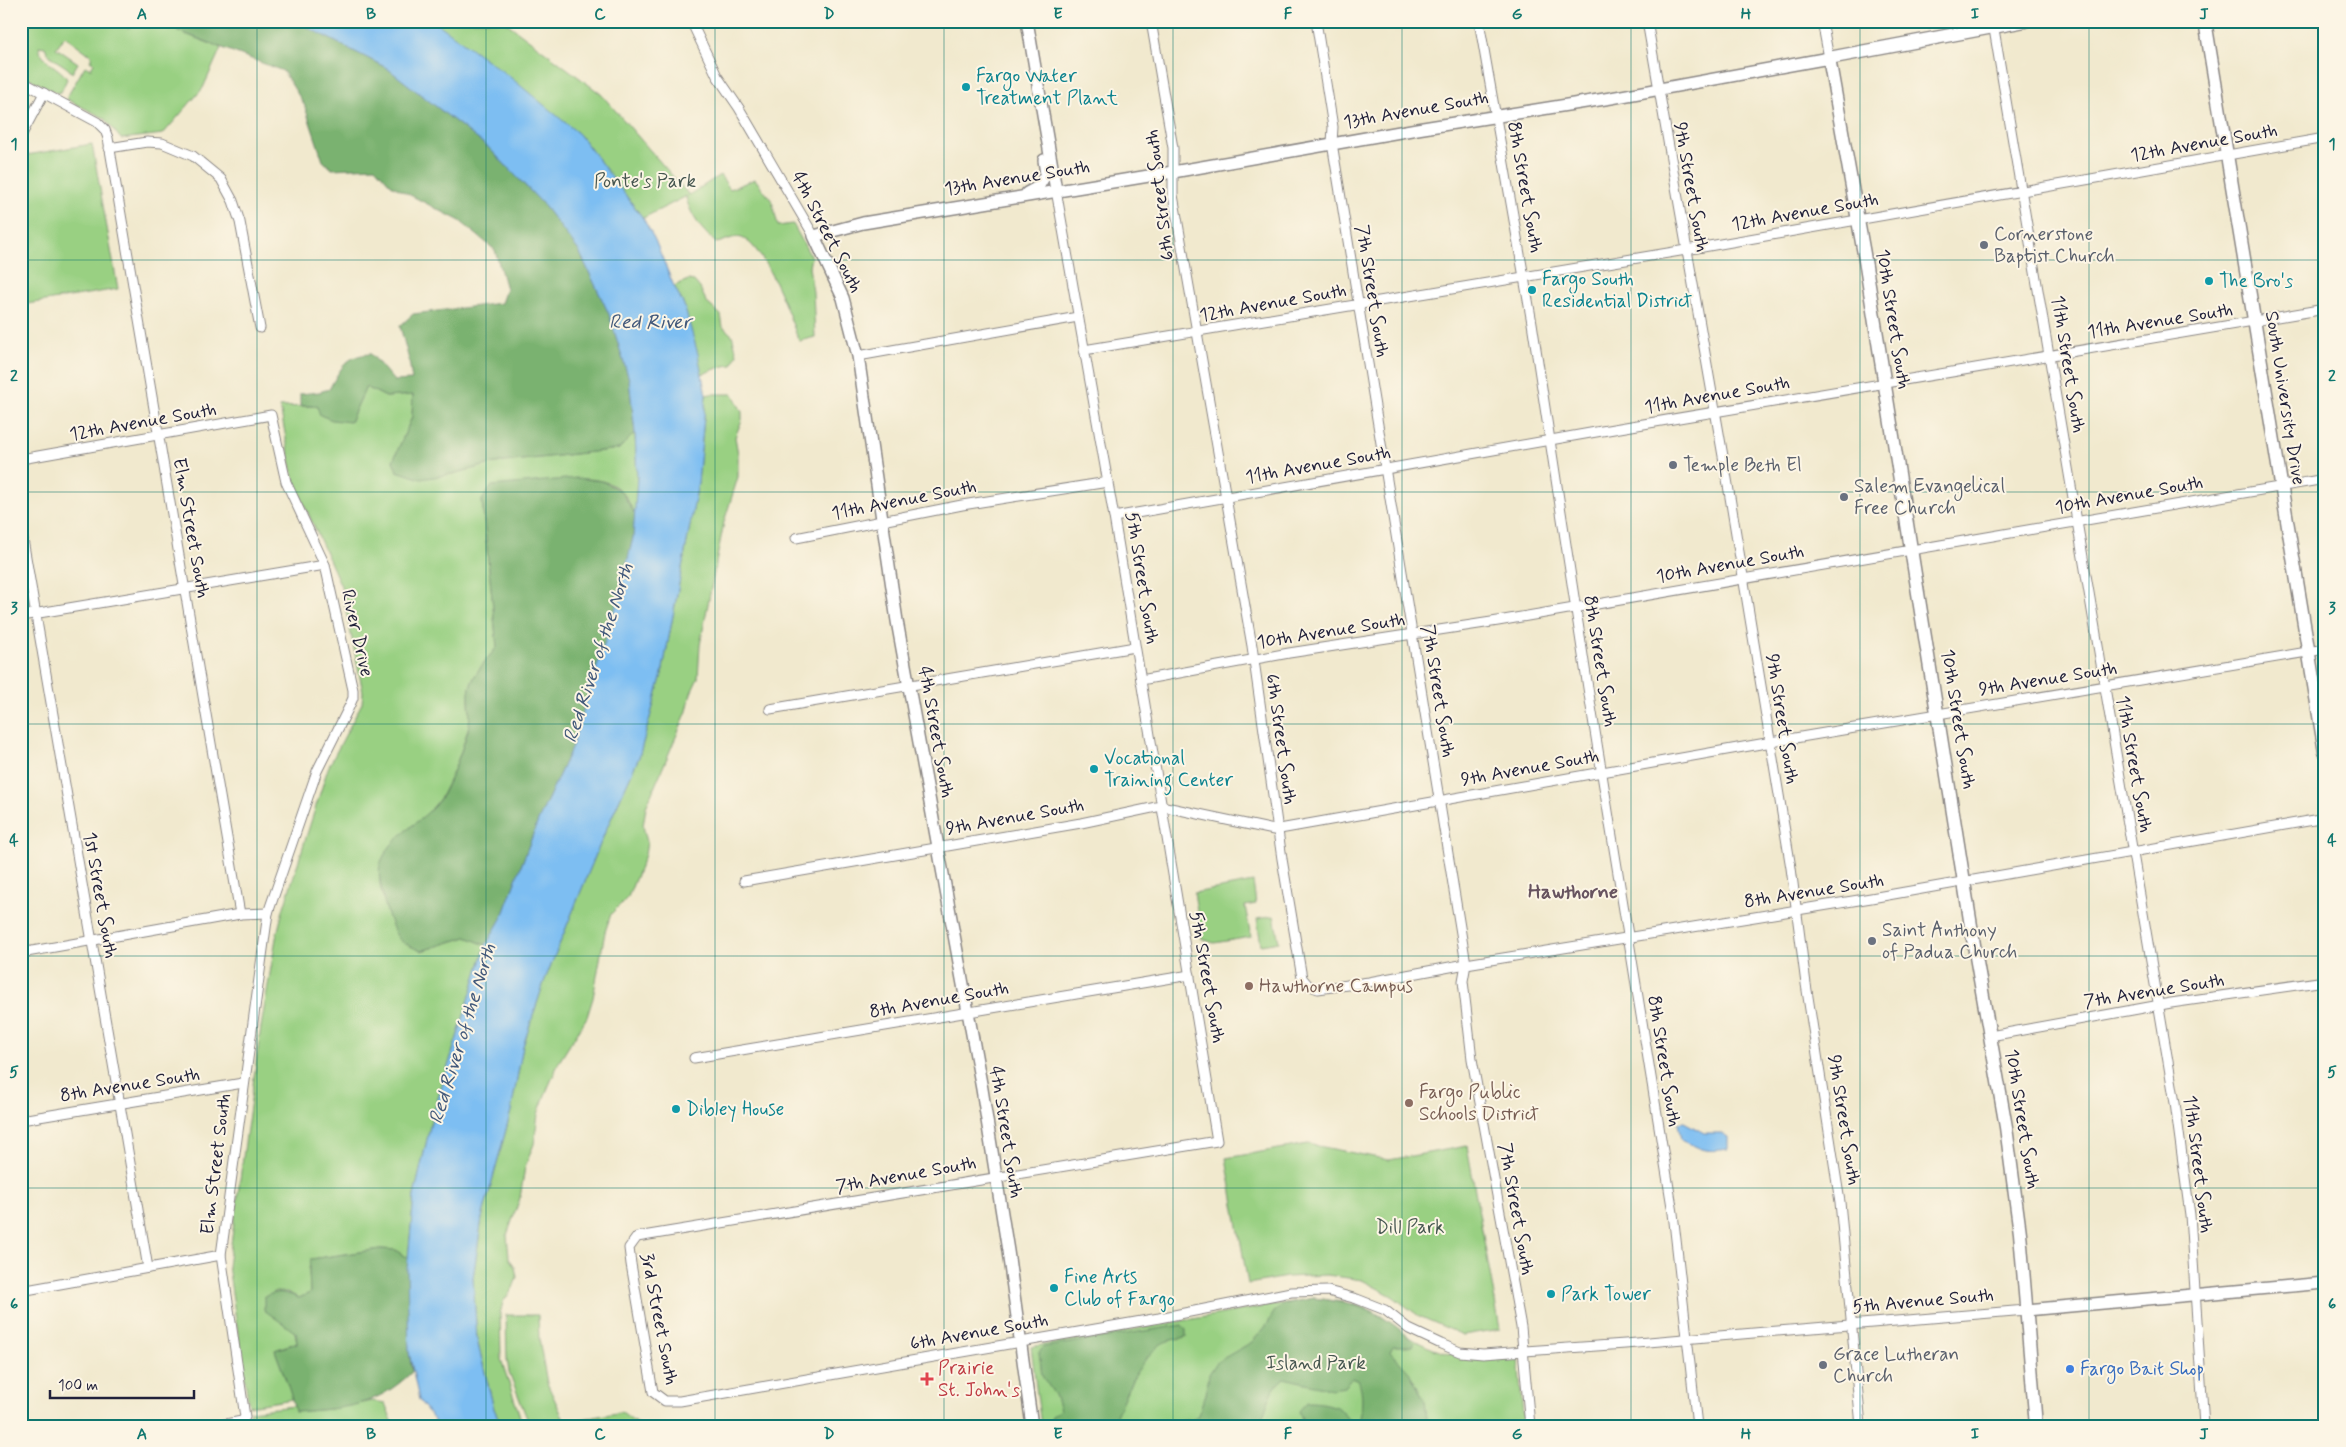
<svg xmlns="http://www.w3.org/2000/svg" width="2346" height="1447" viewBox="0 0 2346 1447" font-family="Mynerve,sans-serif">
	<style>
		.green { fill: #99d082; stroke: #5e795e }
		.forest { fill: #7ab270; stroke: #4e6a56 }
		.water { fill: #7dbef2; stroke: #507096 }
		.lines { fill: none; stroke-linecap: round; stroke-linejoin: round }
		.street-casing { stroke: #8a8684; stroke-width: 11 }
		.secondary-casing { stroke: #8a8684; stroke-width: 14 }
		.primary-casing { stroke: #8a8684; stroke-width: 15 }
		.street { stroke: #fff; stroke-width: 9 }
		.secondary { stroke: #fff; stroke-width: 11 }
		.primary { stroke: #fff; stroke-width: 12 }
		.grid { fill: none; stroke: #0f766e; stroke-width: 1; stroke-opacity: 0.55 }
		.culture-dot { fill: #0f9aa8; stroke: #fcf5e5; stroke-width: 2 }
		.worship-dot { fill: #6b7280; stroke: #fcf5e5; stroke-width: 2 }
		.education-dot { fill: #8d6e63; stroke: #fcf5e5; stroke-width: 2 }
		.shop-dot { fill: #3f7fe0; stroke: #fcf5e5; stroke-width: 2 }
		.health-dot { fill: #e0444e; stroke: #fcf5e5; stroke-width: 2 }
		.labels { text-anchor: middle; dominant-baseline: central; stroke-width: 4; stroke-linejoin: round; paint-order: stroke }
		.culture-label { font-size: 19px; fill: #0d838f; stroke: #fcf5e5; text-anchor: start }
		.street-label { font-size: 19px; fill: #22223b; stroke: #fcf5e5 }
		.park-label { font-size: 19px; fill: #465650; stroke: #fcf5e5 }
		.worship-label { font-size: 19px; fill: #5b616d; stroke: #fcf5e5; text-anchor: start }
		.education-label { font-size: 19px; fill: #785e54; stroke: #fcf5e5; text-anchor: start }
		.health-label { font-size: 19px; fill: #be3a42; stroke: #fcf5e5; text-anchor: start }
		.shop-label { font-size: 19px; fill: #366cbe; stroke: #fcf5e5; text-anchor: start }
		.water-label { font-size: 20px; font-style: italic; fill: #42597b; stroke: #fcf5e5 }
		.neighbourhood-label { font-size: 20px; font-weight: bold; fill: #685460; stroke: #fcf5e5 }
		.neatline { fill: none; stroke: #0f766e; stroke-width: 2 }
		.grid-label { font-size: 16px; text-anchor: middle; font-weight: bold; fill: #0f766e }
	</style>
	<rect width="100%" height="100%" fill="#fcf5e5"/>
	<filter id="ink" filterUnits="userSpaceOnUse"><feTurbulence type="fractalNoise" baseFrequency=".02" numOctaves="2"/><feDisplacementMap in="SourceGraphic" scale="10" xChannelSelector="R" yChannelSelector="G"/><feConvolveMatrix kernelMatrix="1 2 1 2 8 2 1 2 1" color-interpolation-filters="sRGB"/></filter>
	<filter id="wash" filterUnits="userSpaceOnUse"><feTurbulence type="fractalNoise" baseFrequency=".0096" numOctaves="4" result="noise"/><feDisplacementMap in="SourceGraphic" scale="20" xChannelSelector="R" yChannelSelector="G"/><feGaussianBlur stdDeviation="1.12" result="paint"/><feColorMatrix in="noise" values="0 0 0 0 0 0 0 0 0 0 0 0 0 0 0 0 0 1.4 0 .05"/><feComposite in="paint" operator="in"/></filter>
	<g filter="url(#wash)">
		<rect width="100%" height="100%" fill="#f1e9ce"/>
		<!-- green -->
		<g class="green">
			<path d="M21,21H123L121,26L129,28L135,21H176L178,31L221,48L203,88L163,134L121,139L104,118L68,100L67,97L85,66L91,69L94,63L90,61L92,56L65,36L56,48L78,63L72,73C64,62 49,61 45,47L39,46C41,64 59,65 67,79L61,92L57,93L21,74Z"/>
			<path d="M434,21H504L601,94L689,195L720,175L730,189L755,179L772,201L778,226L793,224L811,257L809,267L813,292L815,337L800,341L798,339C790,317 764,245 742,238C733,235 725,242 716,243C701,229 692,218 686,198L687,196L643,218L579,134Z"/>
			<path d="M92,144L118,289L21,305V156Z"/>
			<path d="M688,280L694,281L700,288L707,303L721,315L723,327L732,335L737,354L732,365C722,365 712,371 702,374L684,305L674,286Z"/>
			<path d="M366,387L386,397L413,395L412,417L393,461L452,474L495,463L619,449L635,433L637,477L635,514C631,508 627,496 621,491C592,463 516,491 482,500L497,647C487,660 469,677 469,695C469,707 471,718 468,729C462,751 453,774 443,793C429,821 392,833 381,864C374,883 391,923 400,940L421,951L466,937L486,945L432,1118L414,1196L408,1259L396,1250L380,1249L312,1259L309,1269L310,1293L299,1298L287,1292H273L295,1333L297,1342L275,1350L293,1399L249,1406L228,1266L261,1027L276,938L283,910L328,768L362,703L363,692L341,586L298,491L293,475L280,407L317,406L350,422Z"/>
			<path d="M711,394H733L742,412V420L735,437L738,454V477L724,522L700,645L698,678L691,693L687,711L646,807L643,826L647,842L645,855L628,897L611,914L605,932L593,998L587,1017L559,1062L545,1095L538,1114L534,1144L525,1167L520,1198L507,1235L509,1258L515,1267L517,1277L513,1288L503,1302L500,1314L501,1359L523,1426H502L494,1409L477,1340L473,1278L482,1218L511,1111L523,1046L544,982L605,832L639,757L662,674L698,483L706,395Z"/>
			<path d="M1253,882L1256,904L1245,906L1251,937L1214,943L1202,939L1194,893Z"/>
			<path d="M1274,916L1279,942L1261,945L1257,919Z"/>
			<path d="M1308,1144L1389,1160L1467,1146L1500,1329L1463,1335L1419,1316L1392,1296L1362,1280L1327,1275L1287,1277L1248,1284L1226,1158Z"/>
			<path d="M1314,1298C1334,1301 1355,1302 1373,1311C1386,1318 1396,1328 1408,1336C1442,1358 1479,1361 1518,1358L1524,1426H1041L1031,1347Z"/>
			<path d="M506,1315H538L539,1339L547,1383L565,1422L622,1412L641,1426H530L509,1372L507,1359Z"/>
			<path d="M372,1401L385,1403L394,1426H244L250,1419V1411L294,1406L295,1412L330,1409Z"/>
		</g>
		<!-- forest -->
		<g class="forest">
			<path d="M176,21H295L387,68L489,148L542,203L579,251L609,314L629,379L635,433L619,449L495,463L452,474L421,479L397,471L393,461L412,417L413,395L386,397L366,387L350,422L332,420L320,415L317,406H300V394L319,392L329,389C341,369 345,355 371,354L394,381L412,380L409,360L400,326L413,314L501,303L506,289L495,250L460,221L391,185L375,167L332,169L323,161L304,104L283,71L178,31Z"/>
			<path d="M577,478L602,481L621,491L635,514L633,538L618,600L571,749L538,821L502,917L486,945L466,937L421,951C415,948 406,945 401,941C390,932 376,878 380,865C390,833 428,821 443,794C453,774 462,751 468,730C471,718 469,707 469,696C469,677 487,660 497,647L482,500L492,486Z"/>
			<path d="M380,1249L396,1250L408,1259L409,1352L412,1372C375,1408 344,1408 295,1412C291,1390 282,1371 275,1350L297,1343L296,1333L264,1310V1297C277,1290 286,1292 299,1298L310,1293L309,1269L311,1259Z"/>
			<path d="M1314,1298C1357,1304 1381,1310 1414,1342L1412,1346H1393L1390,1352L1409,1372L1425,1401L1428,1426H1316L1303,1422L1299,1411L1307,1402C1316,1402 1327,1403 1336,1407C1345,1412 1347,1424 1359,1423C1362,1409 1364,1393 1358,1379L1352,1378L1344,1387L1332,1389L1284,1378C1269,1389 1267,1410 1259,1426H1175L1182,1421L1192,1420L1198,1415L1206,1394L1209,1374L1217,1362L1252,1342L1267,1325L1274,1312L1284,1304Z"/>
			<path d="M1182,1325L1186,1330V1337C1178,1339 1166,1340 1160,1345C1136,1363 1123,1399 1112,1426H1049L1052,1416L1060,1410L1055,1395L1042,1376L1039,1352L1044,1347Z"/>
		</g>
		<!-- water -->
		<g class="water">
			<path d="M295,21H434L510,77L579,134L643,218L655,240L673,284L684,305L698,354L706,395L698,483L662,674L639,757L605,832L544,982L523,1046L511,1111L482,1218L473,1278L477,1340L494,1409L502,1426H434V1420L419,1400L409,1352L407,1269L414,1196L432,1118L486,945L502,917L538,821L571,749L618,600L633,538L637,477L635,433L629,379L609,314L579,251L542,203L489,148L387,68Z"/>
			<path d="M1684,1122L1704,1133H1721L1728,1137V1149C1703,1153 1703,1149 1681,1140L1678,1123Z"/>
		</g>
	</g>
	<g filter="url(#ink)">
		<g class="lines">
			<defs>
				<g id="street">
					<path d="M691,21L717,76L739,108L814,236"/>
					<path d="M1151,21L1173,148V195L1252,646L1282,859L1302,978L1308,985L1318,989L1369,982L1466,964L1871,898L2325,818"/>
					<path d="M1316,21L1333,127L1332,143L1466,964L1463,981L1472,1059L1521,1327L1530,1426"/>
					<path d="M1479,21L1532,323L1588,688L1673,1213L1697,1426"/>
					<path d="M1647,21L1727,479L1791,868L1806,984L1840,1202L1861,1426"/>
					<path d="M1822,21L1829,58"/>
					<path d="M1993,23L2175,1103L2190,1215L2204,1426"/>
					<path d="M21,81L97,122L105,130L108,138L240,914"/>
					<path d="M21,136L44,93"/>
					<path d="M109,148L147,142L162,143L193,156L221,179L233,201L240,222L260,328"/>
					<path d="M1056,190L1114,517L1217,1141L637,1237L629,1248L631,1264L653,1392L665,1401H680L1159,1318L1291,1292L1328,1291L1357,1299L1385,1310L1409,1329L1441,1344L1460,1352L1483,1354L1625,1344L2026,1310"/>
					<path d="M1084,350L1686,250L2325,138"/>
					<path d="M858,356L1078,317"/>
					<path d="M21,459L271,415L286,482L325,565L353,690V698L349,707L317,771L268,913L221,1255L245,1417L242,1421L215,1426"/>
					<path d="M1114,517L1596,432L2325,309"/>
					<path d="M21,528L148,1268"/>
					<path d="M796,538L962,505L1108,482"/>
					<path d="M21,616L325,565"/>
					<path d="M1141,680L1289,653L1498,621L2325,479"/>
					<path d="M770,709L1135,647"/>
					<path d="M744,881L1081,823L1161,806L1274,830L1783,740L2325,649"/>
					<path d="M21,953L240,914L268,913"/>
					<path d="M1990,1036L2171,1003L2325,981"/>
					<path d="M694,1058L1190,975"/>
					<path d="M21,1120L243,1083"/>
					<path d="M21,1291L221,1255"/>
				</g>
				<g id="secondary">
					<path d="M1027,21L1056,190"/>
					<path d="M1027,193L1038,187L1046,174L1044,160"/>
					<path d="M2026,1310L2325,1283"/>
					<path d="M1032,1426L1008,1251L982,1089L897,621L858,356L843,298L814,236L863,223L1173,172L1417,129L1611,98L1829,58"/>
				</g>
				<g id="primary">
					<path d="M2025,21L1829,58L1864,254L1975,951L2006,1127L2020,1233L2036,1426"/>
					<path d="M2205,21L2325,752"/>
				</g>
			</defs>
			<!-- street casing -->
			<use href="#street" class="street-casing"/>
			<!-- secondary casing -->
			<use href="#secondary" class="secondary-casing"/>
			<!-- primary casing -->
			<use href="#primary" class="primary-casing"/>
			<!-- street -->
			<use href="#street" class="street"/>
			<!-- secondary -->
			<use href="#secondary" class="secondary"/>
			<!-- primary -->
			<use href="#primary" class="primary"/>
		</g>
	</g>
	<!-- grid -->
	<path class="grid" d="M257,21V1426M486,21V1426M715,21V1426M944,21V1426M1173,21V1426M1402,21V1426M1631,21V1426M1860,21V1426M2089,21V1426M21,260H2325M21,492H2325M21,724H2325M21,956H2325M21,1188H2325"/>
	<!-- markers -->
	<g class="culture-dot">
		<circle cx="966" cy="87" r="5"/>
		<circle cx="2209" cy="281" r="5"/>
		<circle cx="1532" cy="290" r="5"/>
		<circle cx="1094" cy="769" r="5"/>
		<circle cx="676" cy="1109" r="5"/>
		<circle cx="1054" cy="1288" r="5"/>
		<circle cx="1551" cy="1294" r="5"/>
	</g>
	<g class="worship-dot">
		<circle cx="1984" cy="245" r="5"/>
		<circle cx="1673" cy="465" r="5"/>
		<circle cx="1844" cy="497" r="5"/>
		<circle cx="1872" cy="941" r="5"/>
		<circle cx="1823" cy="1365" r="5"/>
	</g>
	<g class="education-dot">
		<circle cx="1249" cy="986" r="5"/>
		<circle cx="1409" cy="1103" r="5"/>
	</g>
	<circle class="shop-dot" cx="2070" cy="1369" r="5"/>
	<path class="health-dot" d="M924.5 1371.5h5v5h5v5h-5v5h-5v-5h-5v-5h5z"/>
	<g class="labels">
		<!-- culture labels -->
		<g class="culture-label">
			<text x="976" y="76">Fargo Water<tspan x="976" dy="22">Treatment Plant</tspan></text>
			<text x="1542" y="279">Fargo South<tspan x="1542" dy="22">Residential District</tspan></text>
			<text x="2219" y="281">The Bro's</text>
			<text x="1104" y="758">Vocational<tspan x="1104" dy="22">Training Center</tspan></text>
			<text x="686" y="1109">Dibley House</text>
			<text x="1064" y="1277">Fine Arts<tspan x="1064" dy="22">Club of Fargo</tspan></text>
			<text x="1561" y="1294">Park Tower</text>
		</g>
		<!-- street labels -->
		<g class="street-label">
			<text transform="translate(1416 110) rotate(-10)">13th Avenue South</text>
			<text transform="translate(2204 143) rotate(-10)">12th Avenue South</text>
			<text transform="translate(1017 178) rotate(-9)">13th Avenue South</text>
			<text transform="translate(1525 187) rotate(80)">8th Street South</text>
			<text transform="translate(1691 187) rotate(80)">9th Street South</text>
			<text transform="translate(1160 195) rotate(-97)">6th Street South</text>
			<text transform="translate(1805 212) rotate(-10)">12th Avenue South</text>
			<text transform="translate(827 232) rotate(63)">4th Street South</text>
			<text transform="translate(1372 291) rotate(81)">7th Street South</text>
			<text transform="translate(1273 303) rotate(-10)">12th Avenue South</text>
			<text transform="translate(1893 319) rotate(81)">10th Street South</text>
			<text transform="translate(2160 321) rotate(-9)">11th Avenue South</text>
			<text transform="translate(2068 364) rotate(81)">11th Street South</text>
			<text transform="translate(1717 395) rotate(-10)">11th Avenue South</text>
			<text transform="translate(2285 398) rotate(81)">South University Drive</text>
			<text transform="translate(143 422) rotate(-10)">12th Avenue South</text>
			<text transform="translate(1318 465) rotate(-10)">11th Avenue South</text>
			<text transform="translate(2129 495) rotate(-10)">10th Avenue South</text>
			<text transform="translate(904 500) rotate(-11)">11th Avenue South</text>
			<text transform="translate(191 528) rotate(80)">Elm Street South</text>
			<text transform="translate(1730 564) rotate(-10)">10th Avenue South</text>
			<text transform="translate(1142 578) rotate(81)">5th Street South</text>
			<text transform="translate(1331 631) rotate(-9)">10th Avenue South</text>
			<text transform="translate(357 633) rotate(77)">River Drive</text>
			<text transform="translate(1600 661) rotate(81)">8th Street South</text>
			<text transform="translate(2048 679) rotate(-9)">9th Avenue South</text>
			<text transform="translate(1438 691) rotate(81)">7th Street South</text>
			<text transform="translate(1782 719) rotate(81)">9th Street South</text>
			<text transform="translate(1958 719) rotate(81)">10th Street South</text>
			<text transform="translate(936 732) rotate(80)">4th Street South</text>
			<text transform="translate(1281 739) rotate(82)">6th Street South</text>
			<text transform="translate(2134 764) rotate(80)">11th Street South</text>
			<text transform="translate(1530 768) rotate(-10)">9th Avenue South</text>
			<text transform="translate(1015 817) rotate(-10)">9th Avenue South</text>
			<text transform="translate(1814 891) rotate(-9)">8th Avenue South</text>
			<text transform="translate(100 895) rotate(80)">1st Street South</text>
			<text transform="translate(1207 977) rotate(80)">5th Street South</text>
			<text transform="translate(2154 991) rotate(-9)">7th Avenue South</text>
			<text transform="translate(939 1000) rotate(-10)">8th Avenue South</text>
			<text transform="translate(1664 1061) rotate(81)">8th Street South</text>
			<text transform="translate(130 1085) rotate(-9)">8th Avenue South</text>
			<text transform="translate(2022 1119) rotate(81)">10th Street South</text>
			<text transform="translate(1844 1120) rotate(81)">9th Street South</text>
			<text transform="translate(1006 1132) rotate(81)">4th Street South</text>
			<text transform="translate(216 1164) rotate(-83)">Elm Street South</text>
			<text transform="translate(2198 1164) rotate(83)">11th Street South</text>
			<text transform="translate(906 1175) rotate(-10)">7th Avenue South</text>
			<text transform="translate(1516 1209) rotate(80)">7th Street South</text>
			<text transform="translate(1923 1301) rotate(-5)">5th Avenue South</text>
			<text transform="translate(659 1319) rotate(79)">3rd Street South</text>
			<text transform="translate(979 1332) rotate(-10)">6th Avenue South</text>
		</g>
		<!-- park labels -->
		<g class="park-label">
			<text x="645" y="181">Ponte's Park</text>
			<text x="1410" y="1227">Dill Park</text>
			<text x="1316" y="1363">Island Park</text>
		</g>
		<!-- worship labels -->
		<g class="worship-label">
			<text x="1994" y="234">Cornerstone<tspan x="1994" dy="22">Baptist Church</tspan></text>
			<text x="1683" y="465">Temple Beth El</text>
			<text x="1854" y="486">Salem Evangelical<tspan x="1854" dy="22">Free Church</tspan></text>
			<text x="1882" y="930">Saint Anthony<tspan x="1882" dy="22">of Padua Church</tspan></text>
			<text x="1833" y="1354">Grace Lutheran<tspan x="1833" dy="22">Church</tspan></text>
		</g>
		<!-- education labels -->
		<g class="education-label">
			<text x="1259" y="986">Hawthorne Campus</text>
			<text x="1419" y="1092">Fargo Public<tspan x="1419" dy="22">Schools District</tspan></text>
		</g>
		<!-- health labels -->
		<g class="health-label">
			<text x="938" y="1368">Prairie<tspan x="938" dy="22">St. John's</tspan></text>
		</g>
		<!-- shop labels -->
		<g class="shop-label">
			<text x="2080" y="1369">Fargo Bait Shop</text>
		</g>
		<!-- water labels -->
		<g class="water-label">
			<text x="650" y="322">Red River</text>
			<text transform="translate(599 653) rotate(-72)">Red River of the North</text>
			<text transform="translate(463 1034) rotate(-73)">Red River of the North</text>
		</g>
		<!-- neighbourhood labels -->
		<g class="neighbourhood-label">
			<text x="1573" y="892">Hawthorne</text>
		</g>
	</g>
	<!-- margin -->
	<rect width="2346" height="1447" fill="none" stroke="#fcf5e5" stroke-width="55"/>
	<!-- scale -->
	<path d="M50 1390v8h144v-8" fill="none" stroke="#22223b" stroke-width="2.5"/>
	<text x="58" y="1390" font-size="15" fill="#22223b" stroke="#fcf5e5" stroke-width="4" paint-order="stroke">100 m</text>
	<rect x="28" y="28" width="2290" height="1392" class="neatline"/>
	<g class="grid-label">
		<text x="142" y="19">A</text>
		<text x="371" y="19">B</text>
		<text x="600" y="19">C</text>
		<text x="829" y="19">D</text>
		<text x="1058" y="19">E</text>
		<text x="1288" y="19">F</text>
		<text x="1517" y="19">G</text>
		<text x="1746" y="19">H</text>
		<text x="1975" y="19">I</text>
		<text x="2204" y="19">J</text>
		<text x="14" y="149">1</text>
		<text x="2332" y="149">1</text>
		<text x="14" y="381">2</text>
		<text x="2332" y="381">2</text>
		<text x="14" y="613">3</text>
		<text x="2332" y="613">3</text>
		<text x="14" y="845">4</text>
		<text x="2332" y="845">4</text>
		<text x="14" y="1077">5</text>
		<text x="2332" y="1077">5</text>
		<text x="14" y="1309">6</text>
		<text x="2332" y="1309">6</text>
		<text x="142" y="1439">A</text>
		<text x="371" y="1439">B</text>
		<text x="600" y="1439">C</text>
		<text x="829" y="1439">D</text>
		<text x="1058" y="1439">E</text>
		<text x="1288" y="1439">F</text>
		<text x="1517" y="1439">G</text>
		<text x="1746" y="1439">H</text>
		<text x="1975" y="1439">I</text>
		<text x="2204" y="1439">J</text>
	</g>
</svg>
